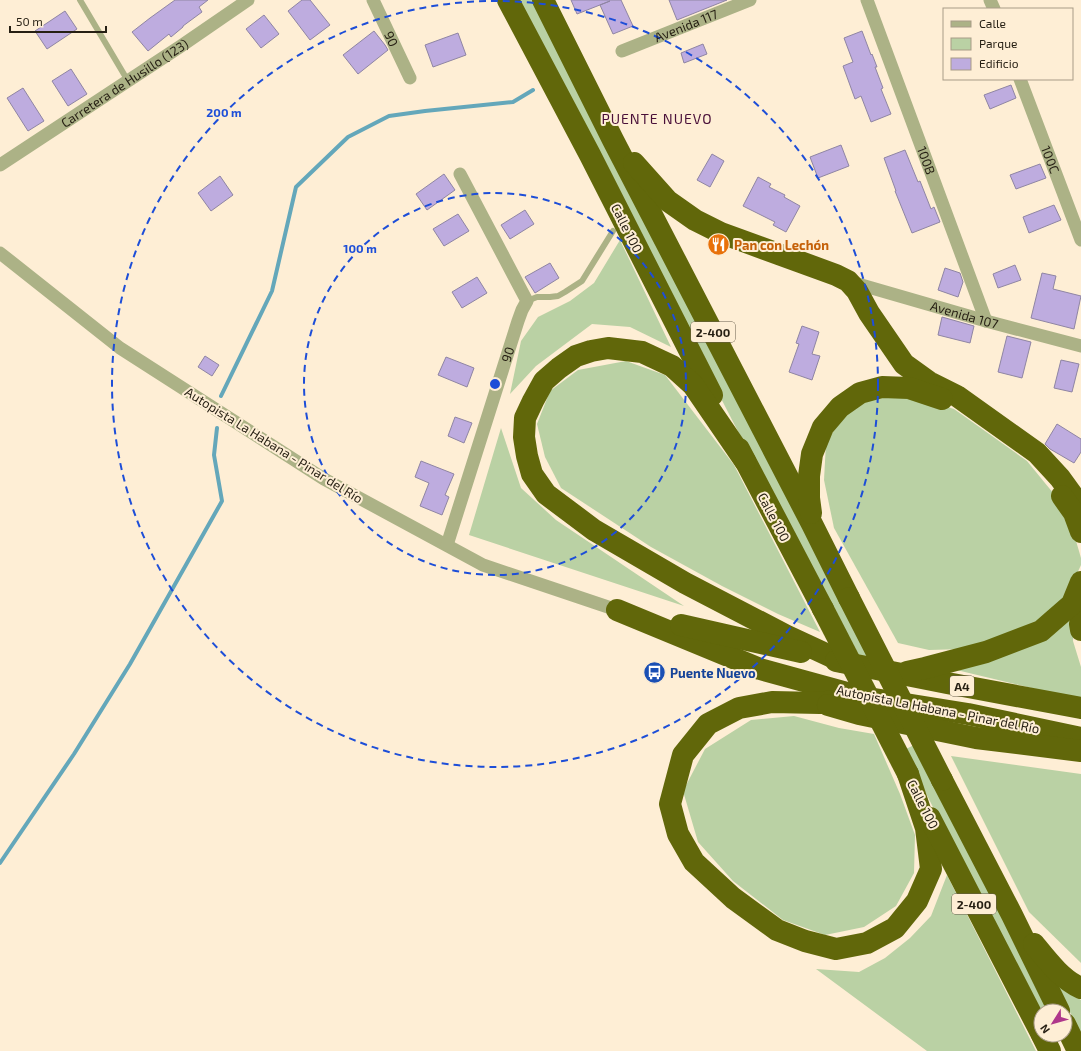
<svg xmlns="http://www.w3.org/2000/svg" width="1081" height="1051" viewBox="0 0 1081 1051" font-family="'Exo 2',sans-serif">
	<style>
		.green { fill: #bad1a4 }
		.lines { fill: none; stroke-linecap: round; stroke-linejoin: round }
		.stream { stroke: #64a7ba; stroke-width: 4 }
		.building { fill: #beacdf; stroke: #8f85a3 }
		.lane { stroke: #acb286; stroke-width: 6 }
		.street { stroke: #acb286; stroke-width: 13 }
		.highway { stroke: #61670a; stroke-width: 22 }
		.highway-bridge { stroke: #61670a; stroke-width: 22 }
		.ring { fill: none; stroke: #1d4ed8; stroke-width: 2; stroke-dasharray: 7 5 }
		.labels { text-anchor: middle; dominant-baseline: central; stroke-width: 4; stroke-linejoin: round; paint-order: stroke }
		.shield { fill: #feeed5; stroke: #675d4d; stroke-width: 1 }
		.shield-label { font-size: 12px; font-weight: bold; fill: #261f13 }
		.street-label { font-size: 13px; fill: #261f13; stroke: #feeed5 }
		.food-label { font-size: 13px; font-weight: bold; fill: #c56008; stroke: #feeed5; text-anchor: start }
		.transit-label { font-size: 13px; font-weight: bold; fill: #164399; stroke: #feeed5; text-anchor: start }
		.neighbourhood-label { font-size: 14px; letter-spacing: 1px; fill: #490f38; stroke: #feeed5 }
		.centre { fill: #1d4ed8; stroke: #feeed5; stroke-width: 2 }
		.ring-label { font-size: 12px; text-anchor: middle; font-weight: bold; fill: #1d4ed8; stroke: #feeed5; stroke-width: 4; stroke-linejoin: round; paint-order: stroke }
	</style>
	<rect width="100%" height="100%" fill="#feeed5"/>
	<!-- green -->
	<g class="green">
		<path d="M516,0H535L870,658L856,656L782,517Z"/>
		<path d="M620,240L671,347L630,327L592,324L536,366L510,394L521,341L538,317L570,301L594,283Z"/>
		<path d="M626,361L665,375L734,465L820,632L778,614L722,586L651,547L561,488L545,457L537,424L550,391L578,370Z"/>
		<path d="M885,395L922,399L954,409L1027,461L1067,510L1081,558V565L1065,600L1037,628L964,649L929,650L898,643L834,528L824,480L826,443L841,419L861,402Z"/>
		<path d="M501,428L521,488L556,520L684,606L469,535Z"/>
		<path d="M1075,610L1073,641L1081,667V700L944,667Z"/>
		<path d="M794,716L839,728L874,734L900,794L915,835L914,873L896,906L864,927L825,935L783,920L733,881L698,842L683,791L705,749L751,720Z"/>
		<path d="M916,744L1051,1011H1041L942,825L904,750Z"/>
		<path d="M951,756L1081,774V963L1029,912Z"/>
		<path d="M947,875L1036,1051H927L816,969L859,972L885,958L910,938L931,916Z"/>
		<path d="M1053,977L1081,1000V1035Z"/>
	</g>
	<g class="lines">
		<!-- stream -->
		<g class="stream">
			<path d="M221,396L272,291L296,187L348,137L389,116L425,111L513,102L533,90"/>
			<path d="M0,863L74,754L130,664L222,501L214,455L217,428"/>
		</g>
	</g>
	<!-- building -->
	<g class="building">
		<path d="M175,0H208L199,7L202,12L183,26V27L171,37L169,34L148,51L132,32L150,18Z"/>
		<path d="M302,0H310L330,25L310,40L288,11Z"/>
		<path d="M571,0H621L633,26L613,34L600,5L610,1L577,14Z"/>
		<path d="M669,0H727L677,20Z"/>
		<path d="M65,11L77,29L47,49L35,31Z"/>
		<path d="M264,15L279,34L261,48L246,29Z"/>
		<path d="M374,31L385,45L388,50L358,74L343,55Z"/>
		<path d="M862,31L871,55L872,54L877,67H875L883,88L881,89L891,114L871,122L861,96L855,99L843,66L853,62L844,38Z"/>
		<path d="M458,33L466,55L433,67L425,45Z"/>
		<path d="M703,44L707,54L684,63L681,53Z"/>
		<path d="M71,69L87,94L68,106L52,81Z"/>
		<path d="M1011,85L1016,98L990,109L984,95Z"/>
		<path d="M23,88L44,121L28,131L7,98Z"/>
		<path d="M841,145L849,166L818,178L810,157Z"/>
		<path d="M905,150L918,182L920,181L931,209L934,207L940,222L912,233L895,191H896L884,158Z"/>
		<path d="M712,154L724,161L710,187L697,180Z"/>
		<path d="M1040,164L1046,178L1016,189L1010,175Z"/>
		<path d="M444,174L455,190L427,210L416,194Z"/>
		<path d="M220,176L233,195L211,211L198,193Z"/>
		<path d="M758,177L771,184L769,187L785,195L784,197L800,206L786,232L773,225L775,222L743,206Z"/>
		<path d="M1054,205L1061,220L1029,233L1023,217Z"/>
		<path d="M525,210L534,224L510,239L501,225Z"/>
		<path d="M458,214L469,231L444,246L433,229Z"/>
		<path d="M550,263L559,278L535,293L525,277Z"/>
		<path d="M1015,265L1021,280L998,288L993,274Z"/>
		<path d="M945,268L960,273L963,282L958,297L938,290Z"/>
		<path d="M1042,273L1056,276L1053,289L1081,296L1074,329L1031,318Z"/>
		<path d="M477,277L487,293L462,308L452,292Z"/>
		<path d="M942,317L974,326L970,343L938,335Z"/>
		<path d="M802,326L819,332L812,354L820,356L812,380L789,372L799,344L796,343Z"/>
		<path d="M1007,336L1031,342L1022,378L998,372Z"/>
		<path d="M205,356L219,365L212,376L198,367Z"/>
		<path d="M446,357L474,368L467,387L438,375Z"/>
		<path d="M1061,360L1079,364L1072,392L1054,388Z"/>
		<path d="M455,417L472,423L464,443L448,436Z"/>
		<path d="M1057,424L1081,439V452L1074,463L1050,449L1045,444Z"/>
		<path d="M421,461L454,474L445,495L449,497L442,515L420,506L429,483L415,477Z"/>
	</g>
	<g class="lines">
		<!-- lane -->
		<g class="lane">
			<path d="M80,0L128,81"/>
			<path d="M527,301L537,297H550L558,296L565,292L582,281L613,231"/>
		</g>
		<!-- street -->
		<g class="street">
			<path id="s1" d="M373,0L410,78"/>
			<path id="s2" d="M867,0L986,321"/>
			<path d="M990,0L994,9"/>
			<path id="s3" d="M622,51L750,0"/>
			<path id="s4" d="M1020,79L1081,240"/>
			<path id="s5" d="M0,165L181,46L248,0"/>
			<path d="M0,253L120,348L324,479L483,565L617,610"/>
			<path id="s6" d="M851,282L986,321L1081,346"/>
			<path id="s7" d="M447,545L518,321L522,310L527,301L460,174"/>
		</g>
		<!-- highway -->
		<g class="highway">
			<path d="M508,0L590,155L712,395"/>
			<path d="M543,0L613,140L812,524L849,598"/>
			<path d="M634,163L668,201L695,220L721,233L836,275L848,281L857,291L869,313L904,364L929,382L957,396L1037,453L1060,478L1081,507"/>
			<path d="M739,449L823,609"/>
			<path d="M745,461L693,385L672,366L642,352L608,348L591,351L576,356L559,368L544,381L533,401L525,418L524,437L527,456L532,474L546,494L594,530L685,583L787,636L843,662"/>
			<path d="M1062,496L1074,513L1081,532"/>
			<path d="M811,513L809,498V476L812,454L823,427L840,407L860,393L882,387L909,388L942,399"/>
			<path d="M617,610L760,669L862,697L968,714L1081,738"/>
			<path d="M1081,618L1080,624L1081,630"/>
			<path d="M681,625L801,652"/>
			<path d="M836,661L947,683L1081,708"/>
			<path d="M907,672L925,668L986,652L1041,631L1072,604L1081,582"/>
			<path d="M862,697L820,703L772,702L739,708L708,724L683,755L670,804L678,834L694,862L733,898L777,930L805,941L836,949L867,943L895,928L917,901L931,869L926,828L908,774"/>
			<path d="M828,705L859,714L976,738L1081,751"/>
			<path d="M942,780L1012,915L1059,1011"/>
			<path d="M930,818L1041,1033"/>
			<path d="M1034,944C1047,960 1062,980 1081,988"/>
			<path d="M1065,1024L1078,1051"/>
			<path d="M1042,1035L1050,1051"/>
		</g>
		<!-- highway-bridge -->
		<g class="highway-bridge">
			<path d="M849,598L942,780"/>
			<path d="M823,609L908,774"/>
		</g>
	</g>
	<!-- distance rings -->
	<g class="ring">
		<circle cx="495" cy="384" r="191"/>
		<circle cx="495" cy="384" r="383"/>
	</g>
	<!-- icons -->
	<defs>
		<symbol id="restaurant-disc" viewBox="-11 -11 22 22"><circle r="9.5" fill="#e8710a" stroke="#feeed5"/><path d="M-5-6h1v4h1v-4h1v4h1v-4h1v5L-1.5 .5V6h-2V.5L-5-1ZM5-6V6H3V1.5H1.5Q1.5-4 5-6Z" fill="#fff"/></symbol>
		<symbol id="bus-disc" viewBox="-11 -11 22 22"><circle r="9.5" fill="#1a4fb4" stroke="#feeed5"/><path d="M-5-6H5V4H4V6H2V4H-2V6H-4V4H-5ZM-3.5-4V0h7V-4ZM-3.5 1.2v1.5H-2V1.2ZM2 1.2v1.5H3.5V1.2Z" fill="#fff"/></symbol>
	</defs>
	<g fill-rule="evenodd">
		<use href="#restaurant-disc" x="706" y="232" width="25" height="25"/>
		<use href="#bus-disc" x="642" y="660" width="25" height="25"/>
	</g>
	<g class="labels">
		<!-- shield labels -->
		<g class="shield">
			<rect x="691" y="322" width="44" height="20" rx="3"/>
			<rect x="950" y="676" width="24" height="20" rx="3"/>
			<rect x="952" y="894" width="44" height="20" rx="3"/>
		</g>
		<g class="shield-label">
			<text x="713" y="332">2-400</text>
			<text x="962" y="686">A4</text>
			<text x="974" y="904">2-400</text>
		</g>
		<!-- street labels -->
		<g class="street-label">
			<text stroke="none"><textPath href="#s3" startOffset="69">Avenida 117</textPath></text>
			<text stroke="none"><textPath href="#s1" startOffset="43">90</textPath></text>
			<text stroke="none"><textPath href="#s5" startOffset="149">Carretera de Husillo (123)</textPath></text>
			<text stroke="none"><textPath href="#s2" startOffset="171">100B</textPath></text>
			<text stroke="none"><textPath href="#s4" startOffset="86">100C</textPath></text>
			<text transform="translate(627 228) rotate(63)">Calle 100</text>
			<text stroke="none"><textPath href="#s6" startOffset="118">Avenida 107</textPath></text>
			<text stroke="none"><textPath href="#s7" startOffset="200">90</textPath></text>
			<text transform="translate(274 445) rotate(32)">Autopista La Habana - Pinar del Río</text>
			<text transform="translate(774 517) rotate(62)">Calle 100</text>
			<text transform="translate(938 709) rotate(11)">Autopista La Habana - Pinar del Río</text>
			<text transform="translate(923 804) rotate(63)">Calle 100</text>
		</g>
		<!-- food labels -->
		<g class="food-label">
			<text x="734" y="245">Pan con Lechón</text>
		</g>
		<!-- transit labels -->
		<g class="transit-label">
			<text x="670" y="673">Puente Nuevo</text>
		</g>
		<!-- neighbourhood labels -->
		<g class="neighbourhood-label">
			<text x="657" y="118">PUENTE NUEVO</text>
		</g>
	</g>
	<circle cx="495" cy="384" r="6" class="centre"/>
	<g class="ring-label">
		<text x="224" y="117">200 m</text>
		<text x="360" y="253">100 m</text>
	</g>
	<!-- legend -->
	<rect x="943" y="8" width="130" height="72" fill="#feeed5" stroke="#a89b87"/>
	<rect x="951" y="21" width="20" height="6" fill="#acb286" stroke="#a89b87"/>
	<text x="979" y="28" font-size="12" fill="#261f13">Calle</text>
	<rect x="951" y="38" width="20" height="12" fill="#bad1a4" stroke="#a89b87"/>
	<text x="979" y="48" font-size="12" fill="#261f13">Parque</text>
	<rect x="951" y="58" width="20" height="12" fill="#beacdf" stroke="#a89b87"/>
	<text x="979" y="68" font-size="12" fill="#261f13">Edificio</text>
	<!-- north arrow -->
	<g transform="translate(1053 1023) rotate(233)"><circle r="19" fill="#feeed5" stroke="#a89b87"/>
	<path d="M0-3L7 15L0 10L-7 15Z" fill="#af378b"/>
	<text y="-6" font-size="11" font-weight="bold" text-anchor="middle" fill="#261f13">N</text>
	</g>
	<!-- scale -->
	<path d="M10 26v6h96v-6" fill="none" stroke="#261f13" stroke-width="2"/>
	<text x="16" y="26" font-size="12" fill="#261f13" stroke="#feeed5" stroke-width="3" paint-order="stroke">50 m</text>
</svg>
